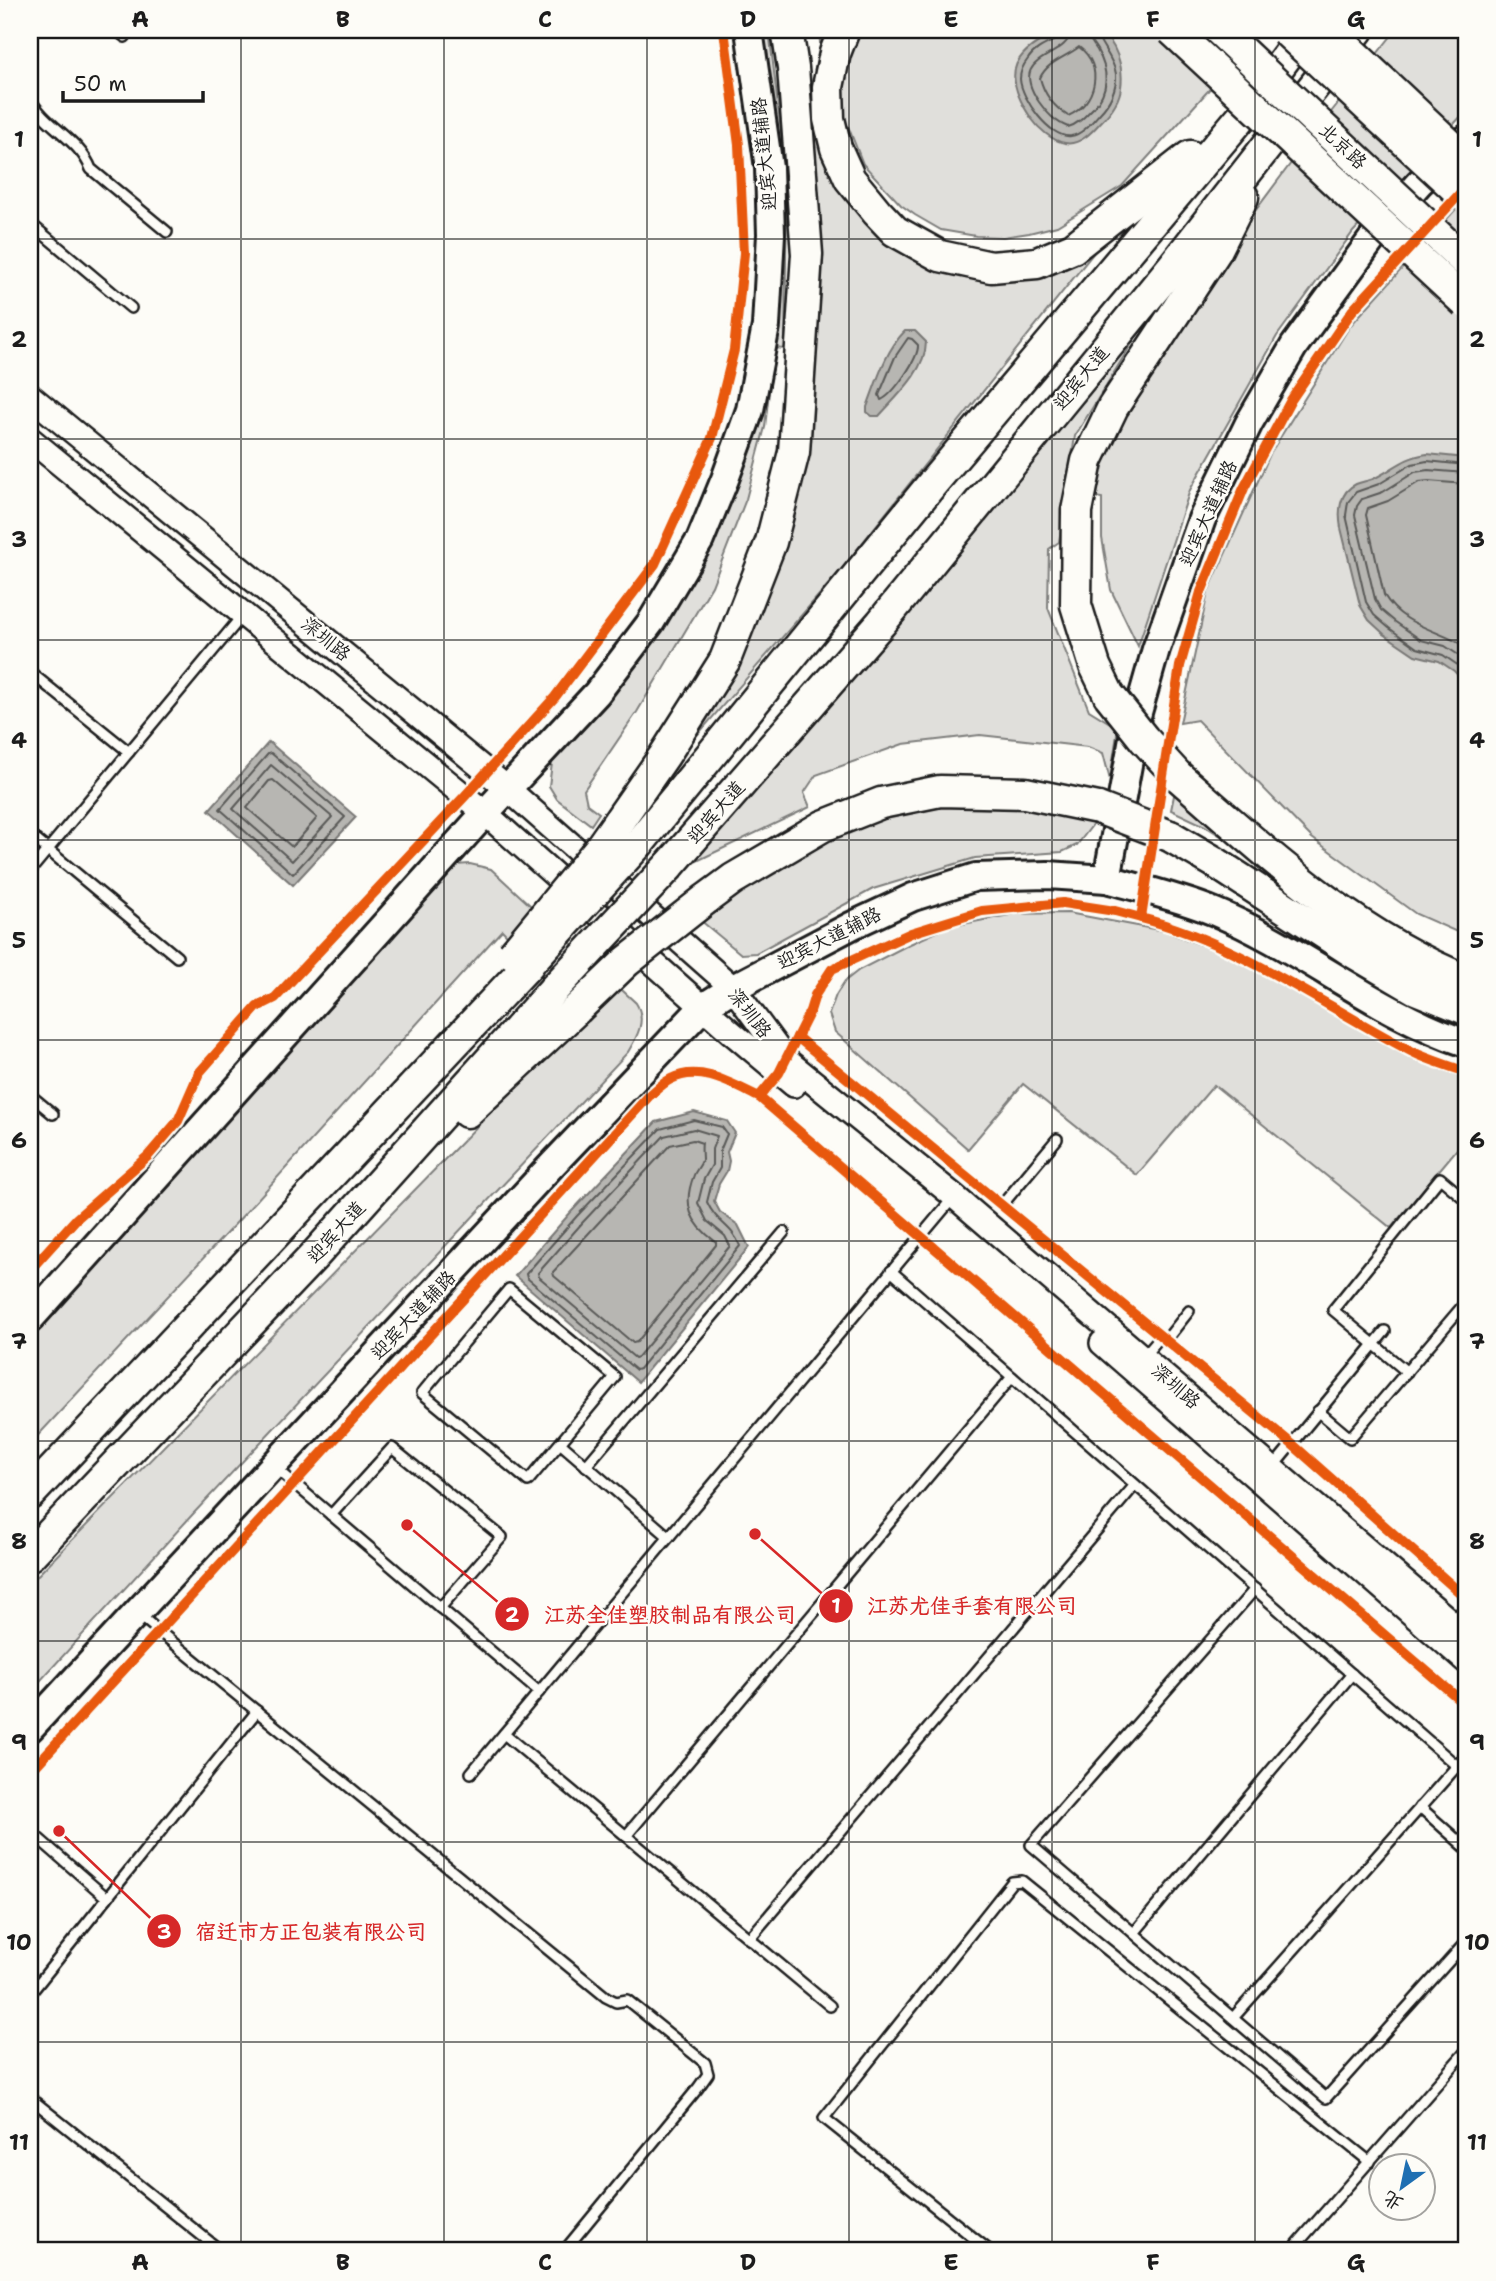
<svg xmlns="http://www.w3.org/2000/svg" width="1496" height="2281" viewBox="0 0 1496 2281" font-family="'Shantell Sans','LXGW WenKai TC',sans-serif">
	<style>
		.green { fill: #e0dfdb; stroke: #7e7e7c; stroke-width: 2 }
		.water { fill: #b7b6b2; stroke: #797876; stroke-width: 2 }
		.lines { fill: none; stroke-linecap: round; stroke-linejoin: round }
		.shore { stroke: #5a5a58; stroke-width: 2 }
		.lane-casing { stroke: #1c1c1c; stroke-width: 14 }
		.secondary-casing { stroke: #1c1c1c; stroke-width: 28 }
		.primary-casing { stroke: #1c1c1c; stroke-width: 32 }
		.highway-casing { stroke: #1c1c1c; stroke-width: 35 }
		.lane { stroke: #fdfcf7; stroke-width: 9 }
		.secondary { stroke: #fdfcf7; stroke-width: 23 }
		.primary { stroke: #fdfcf7; stroke-width: 26 }
		.highway { stroke: #fdfcf7; stroke-width: 30 }
		.highway-bridge-casing { stroke: #1c1c1c; stroke-width: 35; stroke-linecap: butt }
		.highway-bridge { stroke: #fdfcf7; stroke-width: 30 }
		.cycleway-casing { stroke: #fdfcf7; stroke-width: 15 }
		.cycleway { stroke: #e8590c; stroke-width: 10 }
		.grid { fill: none; stroke: #1c1c1c; stroke-width: 2; stroke-opacity: 0.55 }
		.labels { text-anchor: middle; dominant-baseline: central; stroke-width: 5; stroke-linejoin: round; paint-order: stroke }
		.street-label { font-size: 19px; fill: #1c1c1c; stroke: #fdfcf7 }
		.leader { fill: none; stroke: #d62828; stroke-width: 2.5 }
		.callout-dot { fill: #d62828; stroke: #fdfcf7; stroke-width: 2.5 }
		.mark-label { font-size: 21px; text-anchor: middle; font-weight: bold; fill: #fff }
		.callout-label { font-size: 21px; text-anchor: middle; font-weight: bold; fill: #d62828; stroke: #fdfcf7; stroke-width: 5; stroke-linejoin: round; paint-order: stroke }
		.neatline { fill: none; stroke: #1c1c1c; stroke-width: 2.5 }
		.grid-label { font-size: 23px; text-anchor: middle; font-weight: bold; fill: #1c1c1c }
	</style>
	<rect width="100%" height="100%" fill="#fdfcf7"/>
	<filter id="ink" filterUnits="userSpaceOnUse"><feTurbulence type="fractalNoise" baseFrequency=".0143" numOctaves="2"/><feDisplacementMap in="SourceGraphic" scale="14" xChannelSelector="R" yChannelSelector="G"/><feConvolveMatrix kernelMatrix="1 2 1 2 8 2 1 2 1" color-interpolation-filters="sRGB"/></filter>
	<g filter="url(#ink)">
		<!-- green -->
		<g class="green">
			<path d="M755,30H769L787,182L785,349L774,348L765,427L746,499L712,586L637,712L584,790L587,804L599,813L591,825L557,799L549,786L553,756L661,623L760,404Z"/>
			<path d="M819,30H1256L1207,92L1122,186L1057,226L1029,233L1003,237L976,236L941,230L915,215L901,205L863,164L848,126L827,129Z"/>
			<path d="M1396,30H1466V111L1353,232L1277,336L1190,490L1138,646L1111,590L1102,538V498L1088,496L1099,450L1196,290L1294,159Z"/>
			<path d="M809,129L821,133L848,189L979,272L1111,231L839,572L653,786L774,564Z"/>
			<path d="M1466,198V936L1416,914L1312,838L1197,720L1180,723L1208,592L1271,452L1350,326Z"/>
			<path d="M1153,309L1075,436L1059,542L1049,549L1048,608L1089,710L1118,728L1110,780L1103,753L1088,747L980,735L903,744L816,775L804,793L810,807L682,868Z"/>
			<path d="M1177,781L1309,892L1205,826L1171,810Z"/>
			<path d="M944,797L1100,815L1077,845L1062,852L975,858L873,889L756,953L741,954L694,915L872,812Z"/>
			<path d="M470,864L491,869L636,1003C647,1020 637,1037 628,1052L193,1514L30,1692V1583L585,1016L502,930L237,1222L30,1444V1333L442,873L455,865Z"/>
			<path d="M1068,913L1164,931L1240,960L1387,1044L1428,1065L1466,1078V1157L1457,1149L1391,1228L1214,1085L1137,1175L1023,1084L968,1149L835,1032L829,1014L836,995L845,981L859,970L910,944L948,927L1015,914Z"/>
		</g>
		<!-- water -->
		<g class="water">
			<path d="M1062,30H1099C1116,42 1124,67 1121,87C1120,101 1110,113 1100,123C1092,132 1079,146 1065,143C1052,141 1038,128 1031,118C999,71 1014,51 1062,30Z"/>
			<path d="M905,331H915L926,342C926,370 897,396 879,416H872L867,412V407C877,381 885,351 905,331Z"/>
			<path d="M1427,454L1466,458V684L1454,671L1439,661L1415,655L1384,634L1369,620L1360,605L1341,528C1338,512 1339,492 1356,484C1363,481 1370,481 1377,477C1397,467 1402,458 1427,454Z"/>
			<path d="M269,742L356,817L293,885L209,810Z"/>
			<path d="M694,1112L727,1121L735,1133L727,1152L729,1161L727,1171L719,1184L714,1201L720,1212L738,1225L749,1247L638,1382L515,1276L571,1212L656,1122Z"/>
		</g>
		<g class="lines">
			<!-- shore -->
			<g class="shore">
				<path d="M1062,30L1059,38C1048,44 1035,48 1028,59C1024,64 1020,72 1020,79C1021,98 1050,139 1071,136C1083,134 1092,122 1100,113C1110,103 1117,88 1116,74C1114,58 1097,42 1096,30"/>
				<path d="M1071,30C1069,61 1005,52 1039,102C1047,113 1055,122 1068,127C1079,124 1086,115 1094,107C1110,89 1108,69 1097,50C1092,42 1088,39 1087,30"/>
				<path d="M1079,47C1105,66 1096,104 1068,116C1054,107 1044,94 1040,78C1047,62 1066,57 1079,47Z"/>
				<path d="M908,338L912,339L918,345C919,358 893,395 881,400L879,395L895,357Z"/>
				<path d="M1466,465L1427,461L1412,464L1379,484L1356,492L1348,502L1346,515L1366,602L1374,615L1389,628L1417,648L1443,655L1459,666L1466,674"/>
				<path d="M1466,473L1428,470L1415,472L1383,492L1362,499L1357,506L1355,515L1375,599L1381,610L1394,621L1421,640L1445,646L1466,660"/>
				<path d="M1466,484L1428,481L1419,482L1388,501L1368,508L1366,515L1384,595C1403,627 1438,629 1466,647"/>
				<path d="M271,753L345,817L293,874L220,809L268,754Z"/>
				<path d="M271,765L332,817L292,861L233,809Z"/>
				<path d="M273,780L317,818L292,847L247,808L269,781Z"/>
				<path d="M694,1120L722,1127L727,1134L720,1151V1168L712,1182L707,1202C716,1223 732,1225 740,1246L639,1369L636,1370L527,1278L526,1274L577,1216L660,1129Z"/>
				<path d="M694,1129L717,1136L712,1149V1165L704,1179L698,1203L707,1221L725,1236L730,1246L638,1357L635,1358L539,1277L538,1273L583,1222L664,1136Z"/>
				<path d="M693,1140L702,1143C701,1149 702,1154 702,1160C701,1165 696,1170 694,1175C682,1205 690,1223 716,1242V1245L637,1342L633,1343L554,1276L553,1272L670,1145Z"/>
			</g>
			<defs>
				<g id="lane">
					<path d="M116,30L125,37"/>
					<path d="M30,99C45,126 80,140 91,169L167,232"/>
					<path d="M30,223L131,308"/>
					<path d="M30,672L129,752"/>
					<path d="M30,835L177,957"/>
					<path d="M30,871L242,616"/>
					<path d="M30,1095L53,1114"/>
					<path d="M1002,1205L1057,1139"/>
					<path d="M891,1271L1457,1766L1233,2018"/>
					<path d="M1166,1340L1189,1311"/>
					<path d="M1142,1358L1161,1336"/>
					<path d="M1407,1372L1333,1310L1440,1178L1466,1200"/>
					<path d="M1318,1411L1350,1438L1466,1302"/>
					<path d="M560,1443L615,1377L509,1289L422,1393L528,1481L560,1443L669,1537"/>
					<path d="M586,1466L784,1232"/>
					<path d="M1273,1467L1385,1331"/>
					<path d="M276,1468L539,1692"/>
					<path d="M331,1515L392,1448L502,1537L440,1608"/>
					<path d="M1255,1589L1031,1845L1326,2098L1466,1942"/>
					<path d="M138,1614L606,1997L616,2002L627,2000L705,2063L708,2074L698,2088L564,2251"/>
					<path d="M504,1734L830,2006"/>
					<path d="M1457,1766L1466,1755"/>
					<path d="M471,1773L953,1198"/>
					<path d="M1420,1807L1466,1848"/>
					<path d="M30,1831L107,1898L30,1994"/>
					<path d="M626,1836L1012,1377"/>
					<path d="M107,1898L257,1711"/>
					<path d="M1134,1933L1352,1674"/>
					<path d="M749,1939L1135,1485"/>
					<path d="M30,2098L221,2251"/>
					<path d="M990,2251L824,2118L1012,1882L1022,1881L1370,2162"/>
					<path d="M1291,2251L1466,2051"/>
				</g>
				<g id="secondary">
					<path d="M30,396L508,789L733,988L786,1060L954,1196L1466,1635"/>
					<path d="M30,439L485,813L731,1032L794,1085"/>
					<path d="M1102,1343L1466,1661"/>
				</g>
				<g id="primary">
					<path d="M1107,879C1143,889 1181,898 1215,912C1302,948 1376,1013 1466,1043"/>
					<path d="M30,1319L485,813L597,693L651,622L700,540L725,479L750,410L766,326L771,234L769,168L749,30"/>
					<path d="M30,1728L551,1166L703,1007L733,988L853,925L913,897L976,877L1048,875L1107,879L1137,716L1156,649L1202,519L1249,423L1294,346L1386,220L1419,183L1466,139"/>
				</g>
				<g id="highway">
					<path d="M844,30L835,53L828,87L829,119L836,148L850,179L877,212L895,231L940,256L991,267L1037,263L1073,248L1190,156"/>
					<path d="M1109,695L1095,666L1076,605L1077,511L1087,461L1113,407L1216,251L1243,197"/>
					<path d="M1178,776C1266,853 1356,937 1466,980"/>
					<path d="M618,822L664,756L725,660L771,542L794,452L807,254L793,68L787,30"/>
					<path d="M1170,836L1213,861L1353,952L1416,989L1466,1009"/>
					<path d="M639,843L932,484L1243,115L1306,30"/>
					<path d="M669,866L881,623L1173,266L1358,30"/>
					<path d="M706,899L733,879L823,826L881,803L940,791L1025,793L1098,808"/>
					<path d="M467,1112L577,1009"/>
					<path d="M30,1494L529,964"/>
					<path d="M30,1555L314,1256L554,989"/>
				</g>
			</defs>
			<!-- lane casing -->
			<use href="#lane" class="lane-casing"/>
			<!-- secondary casing -->
			<use href="#secondary" class="secondary-casing"/>
			<!-- primary casing -->
			<use href="#primary" class="primary-casing"/>
			<!-- highway casing -->
			<use href="#highway" class="highway-casing"/>
			<!-- lane -->
			<use href="#lane" class="lane"/>
			<!-- secondary -->
			<use href="#secondary" class="secondary"/>
			<!-- primary -->
			<use href="#primary" class="primary"/>
			<!-- highway -->
			<use href="#highway" class="highway"/>
			<defs>
				<g id="highway-bridge">
					<path d="M1172,30L1466,303"/>
					<path d="M1219,30L1466,262"/>
					<path d="M1285,30L1466,198"/>
					<path d="M1328,30L1466,160"/>
					<path d="M1109,695L1144,739L1178,776"/>
					<path d="M1098,808L1170,836"/>
					<path d="M513,954L599,849L618,822"/>
					<path d="M533,959L639,843"/>
					<path d="M554,989L669,866"/>
					<path d="M577,1009L626,962L706,899"/>
				</g>
			</defs>
			<!-- highway-bridge casing -->
			<use href="#highway-bridge" class="highway-bridge-casing"/>
			<!-- highway-bridge -->
			<use href="#highway-bridge" class="highway-bridge"/>
			<defs>
				<g id="cycleway">
					<path d="M1141,918C1239,943 1322,1005 1411,1051C1428,1060 1448,1065 1466,1072"/>
					<path d="M797,1037L1292,1444L1466,1598"/>
					<path d="M759,1097L1466,1705"/>
					<path d="M30,1270L76,1219L148,1156L178,1121L199,1073L257,1007L275,998L465,796L555,697L655,564L712,438L734,350L744,253L739,145L724,30"/>
					<path d="M30,1772L649,1096C656,1090 663,1083 671,1079C700,1064 732,1084 759,1097L779,1073L810,1011L815,995L832,969L911,933L982,911L1063,903L1115,911L1141,918L1180,666L1201,592L1244,488L1291,400L1352,311L1466,187"/>
				</g>
			</defs>
			<!-- cycleway casing -->
			<use href="#cycleway" class="cycleway-casing"/>
			<!-- cycleway -->
			<use href="#cycleway" class="cycleway"/>
		</g>
	</g>
	<!-- grid -->
	<path class="grid" d="M241,30V2251M444,30V2251M647,30V2251M849,30V2251M1052,30V2251M1255,30V2251M30,239H1466M30,439H1466M30,640H1466M30,840H1466M30,1040H1466M30,1241H1466M30,1441H1466M30,1641H1466M30,1842H1466M30,2042H1466"/>
	<g class="labels">
		<!-- street labels -->
		<g class="street-label">
			<text transform="translate(1343 146) rotate(43)">北京路</text>
			<text transform="translate(764 154) rotate(-96)">迎宾大道辅路</text>
			<text transform="translate(1081 378) rotate(-51)">迎宾大道</text>
			<text transform="translate(1208 513) rotate(-66)">迎宾大道辅路</text>
			<text transform="translate(326 639) rotate(39)">深圳路</text>
			<text transform="translate(716 812) rotate(-49)">迎宾大道</text>
			<text transform="translate(829 938) rotate(-27)">迎宾大道辅路</text>
			<text transform="translate(750 1013) rotate(52)">深圳路</text>
			<text transform="translate(336 1232) rotate(-48)">迎宾大道</text>
			<text transform="translate(413 1315) rotate(-47)">迎宾大道辅路</text>
			<text transform="translate(1176 1386) rotate(41)">深圳路</text>
		</g>
	</g>
	<!-- callouts -->
	<path class="leader" d="M755 1534L836 1606M407 1525L512 1614M59 1831L164 1931"/>
	<g class="callout-dot">
		<circle cx="755" cy="1534" r="7"/>
		<circle cx="407" cy="1525" r="7"/>
		<circle cx="59" cy="1831" r="7"/>
		<circle cx="836" cy="1606" r="18"/>
		<circle cx="512" cy="1614" r="18"/>
		<circle cx="164" cy="1931" r="18"/>
	</g>
	<g class="mark-label">
		<text x="836" y="1613">1</text>
		<text x="512" y="1622">2</text>
		<text x="164" y="1939">3</text>
	</g>
	<g class="callout-label">
		<text x="972" y="1613">江苏尤佳手套有限公司</text>
		<text x="670" y="1622">江苏全佳塑胶制品有限公司</text>
		<text x="311" y="1939">宿迁市方正包装有限公司</text>
	</g>
	<!-- margin -->
	<rect width="1496" height="2281" fill="none" stroke="#fdfcf7" stroke-width="77"/>
	<!-- north arrow -->
	<g transform="translate(1402 2187) rotate(213)"><circle r="33" fill="#fdfcf7" stroke="#a3a29f" stroke-width="2"/>
	<path d="M0-5L12 26L0 18L-12 26Z" fill="#1f6fb2"/>
	<text y="-10" font-size="19" font-weight="bold" text-anchor="middle" fill="#1c1c1c">北</text>
	</g>
	<!-- scale -->
	<path d="M63 91v10h140v-10" fill="none" stroke="#1c1c1c" stroke-width="3.5"/>
	<text x="74" y="91" font-size="21" fill="#1c1c1c" stroke="#fdfcf7" stroke-width="5" paint-order="stroke">50 m</text>
	<rect x="38" y="38" width="1420" height="2204" class="neatline"/>
	<g class="grid-label">
		<text x="140" y="27">A</text>
		<text x="343" y="27">B</text>
		<text x="545" y="27">C</text>
		<text x="748" y="27">D</text>
		<text x="951" y="27">E</text>
		<text x="1153" y="27">F</text>
		<text x="1356" y="27">G</text>
		<text x="19" y="147">1</text>
		<text x="1477" y="147">1</text>
		<text x="19" y="347">2</text>
		<text x="1477" y="347">2</text>
		<text x="19" y="547">3</text>
		<text x="1477" y="547">3</text>
		<text x="19" y="748">4</text>
		<text x="1477" y="748">4</text>
		<text x="19" y="948">5</text>
		<text x="1477" y="948">5</text>
		<text x="19" y="1148">6</text>
		<text x="1477" y="1148">6</text>
		<text x="19" y="1349">7</text>
		<text x="1477" y="1349">7</text>
		<text x="19" y="1549">8</text>
		<text x="1477" y="1549">8</text>
		<text x="19" y="1750">9</text>
		<text x="1477" y="1750">9</text>
		<text x="19" y="1950">10</text>
		<text x="1477" y="1950">10</text>
		<text x="19" y="2150">11</text>
		<text x="1477" y="2150">11</text>
		<text x="140" y="2270">A</text>
		<text x="343" y="2270">B</text>
		<text x="545" y="2270">C</text>
		<text x="748" y="2270">D</text>
		<text x="951" y="2270">E</text>
		<text x="1153" y="2270">F</text>
		<text x="1356" y="2270">G</text>
	</g>
</svg>
